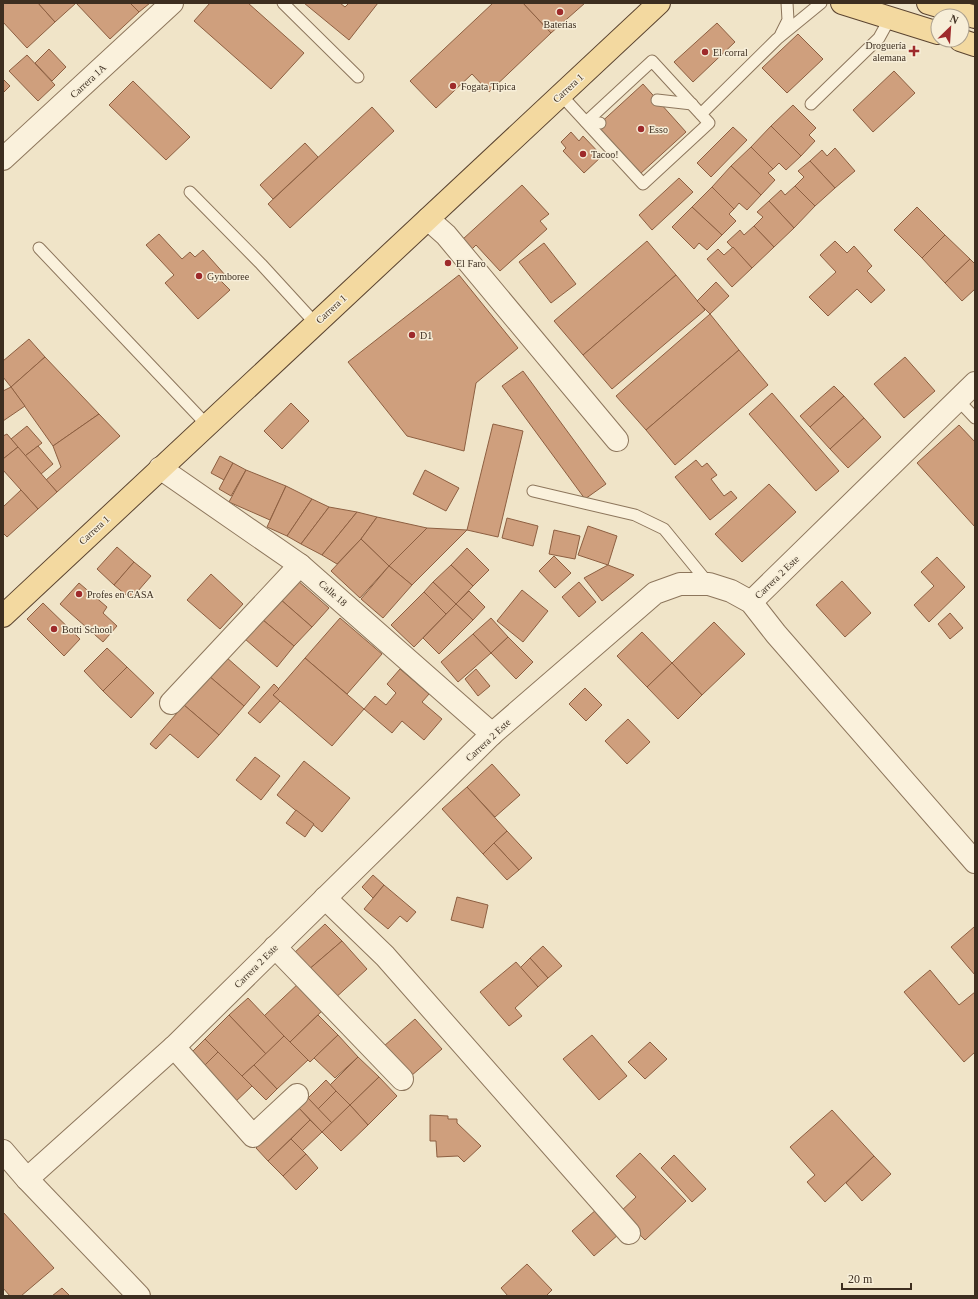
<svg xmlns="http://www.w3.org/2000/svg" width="978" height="1299" viewBox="0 0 978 1299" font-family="Georgia,serif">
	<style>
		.building { fill: #cf9f7d; stroke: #8d5f41 }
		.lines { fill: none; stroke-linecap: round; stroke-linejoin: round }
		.service-casing { stroke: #8d765c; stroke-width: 13 }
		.minor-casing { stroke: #8d765c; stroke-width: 24 }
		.primary-casing { stroke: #5b4430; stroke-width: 24 }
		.service { stroke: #faf1dc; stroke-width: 11 }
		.minor { stroke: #faf1dc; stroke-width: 22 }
		.primary { stroke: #f3d9a0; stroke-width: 22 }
		.poi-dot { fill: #9e2a2b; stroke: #f7eed8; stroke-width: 1.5 }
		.labels { text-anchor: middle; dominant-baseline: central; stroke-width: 3; stroke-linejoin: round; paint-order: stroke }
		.poi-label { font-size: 10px; fill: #3d2e20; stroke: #f7eed8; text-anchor: start }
		.street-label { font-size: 10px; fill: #3d2e20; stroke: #f7eed8 }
	</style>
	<rect width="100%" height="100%" fill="#f0e4c8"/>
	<!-- building -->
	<g class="building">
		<path d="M5,3H38L55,22L27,48L3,22V5Z"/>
		<path d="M38,3H76L55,22Z"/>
		<path d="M76,3H130L139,12L110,39Z"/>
		<path d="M130,3H150L139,12Z"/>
		<path d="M210,3H248L304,53L271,89L194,21Z"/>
		<path d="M304,3H340L345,7L349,3H378L349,40Z"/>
		<path d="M493,3H523L551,33L489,92L472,74L436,108L410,81Z"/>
		<path d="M523,3H585L551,33Z"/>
		<path d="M717,23L735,42L693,82L674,62Z"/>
		<path d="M798,34L823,59L787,93L762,68Z"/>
		<path d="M49,49L66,67L52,81L35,63Z"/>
		<path d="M27,55L55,85L38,101L9,71Z"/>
		<path d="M894,71L915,93L873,132L853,110Z"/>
		<path d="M3,79L10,86L3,93Z"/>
		<path d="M133,81L190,137L166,160L109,105Z"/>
		<path d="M643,84L686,132L640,174L596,127Z"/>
		<path d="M793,105L816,128L809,135L815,141L801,156L771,126Z"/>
		<path d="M372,107L394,131L290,228L268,204Z"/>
		<path d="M771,126L801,156L786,170L779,163L773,169L751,147Z"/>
		<path d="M733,127L747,140L711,177L697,163Z"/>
		<path d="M571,132L579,141L583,136L602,156L584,173L563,151L566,148L561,142Z"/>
		<path d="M305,143L318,157L273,199L260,185Z"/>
		<path d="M751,147L773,169L768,173L775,180L761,195L731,166Z"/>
		<path d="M835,148L855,171L835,188L810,161L822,150L827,156Z"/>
		<path d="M810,161L835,188L815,206L795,186L804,177L798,171Z"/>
		<path d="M731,166L761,195L747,210L739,203L734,209L712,187Z"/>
		<path d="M679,178L693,192L652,230L639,215Z"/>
		<path d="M522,185L549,214L540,221L547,229L500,271L476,245L472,249L463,239Z"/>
		<path d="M795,186L815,206L794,228L769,201L781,190L785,195Z"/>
		<path d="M712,187L734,209L729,214L736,221L722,235L692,207Z"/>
		<path d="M769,201L794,228L774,247L754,226L763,217L757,212Z"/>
		<path d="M692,207L722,235L707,250L699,243L694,249L672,227Z"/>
		<path d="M917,207L945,235L922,258L894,230Z"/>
		<path d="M754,226L774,247L752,268L727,242L740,230L744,235Z"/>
		<path d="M159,234L182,259L190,252L195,257L203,250L226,276L221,281L230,290L198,319L165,283L174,275L146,245Z"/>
		<path d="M945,235L970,259L945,283L922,258Z"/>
		<path d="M647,241L676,275L583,355L554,321Z"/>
		<path d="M835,241L847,253L854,246L872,266L867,271L885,290L871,303L857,289L828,316L809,297L836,272L820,255Z"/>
		<path d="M544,243L576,284L551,303L519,262Z"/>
		<path d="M733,247L752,268L732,287L707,259L718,249L724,255Z"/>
		<path d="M970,259L975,264V289L962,301L945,283Z"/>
		<path d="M459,275L518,348L476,383L464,451L407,436L348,362Z"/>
		<path d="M676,275L705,310L612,389L583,355Z"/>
		<path d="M716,282L729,296L710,314L697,301Z"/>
		<path d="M710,314L739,350L646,430L616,396Z"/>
		<path d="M29,339L45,357L11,387L3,377V361Z"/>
		<path d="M739,350L768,385L675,465L646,430Z"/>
		<path d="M45,357L99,414L53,446L11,387Z"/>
		<path d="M905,357L935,391L904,418L874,384Z"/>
		<path d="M523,371L606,484L585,499L502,386Z"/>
		<path d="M834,386L844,396L810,427L800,416Z"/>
		<path d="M11,387L25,406L3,421V391Z"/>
		<path d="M772,393L839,471L816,491L749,414Z"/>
		<path d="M844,396L864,418L830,449L810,427Z"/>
		<path d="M291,403L309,421L282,449L264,431Z"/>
		<path d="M99,414L120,436L57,492L46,480L61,467L53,446Z"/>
		<path d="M864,418L881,437L848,468L830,449Z"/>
		<path d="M493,424L523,431L498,537L467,530Z"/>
		<path d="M959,425L975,442V527L917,463Z"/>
		<path d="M27,426L42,443L25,456L11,439Z"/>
		<path d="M7,434L18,447L3,459V436Z"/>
		<path d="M38,446L53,464L41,474L25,456Z"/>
		<path d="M18,447L57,492L38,509L3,470V459Z"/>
		<path d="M220,456L233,463L224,480L211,473Z"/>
		<path d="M696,460L702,467L707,463L717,475L711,479L724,496L731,491L737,498L710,520L675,477Z"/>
		<path d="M233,463L246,470L231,496L219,489Z"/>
		<path d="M246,470L286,486L270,520L229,502Z"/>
		<path d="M425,470L459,488L446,511L413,494Z"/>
		<path d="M769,484L796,512L742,562L715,534Z"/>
		<path d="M286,486L312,499L287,536L267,527Z"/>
		<path d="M21,490L38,509L7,537L3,533V507Z"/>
		<path d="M312,499L329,507L301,544L287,536Z"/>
		<path d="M329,507L357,512L322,555L301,544Z"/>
		<path d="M357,512L377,517L361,539L337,564L322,555Z"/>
		<path d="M377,517L427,528L389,566L361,539Z"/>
		<path d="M507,518L538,526L533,546L502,538Z"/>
		<path d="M588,526L617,536L608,565L578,555Z"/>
		<path d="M427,528L467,530L412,585L389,566Z"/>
		<path d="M554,530L580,536L575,559L549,554Z"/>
		<path d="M361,539L389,566L360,598L331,571Z"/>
		<path d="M117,547L134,562L114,585L97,569Z"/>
		<path d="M467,548L489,570L473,586L451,565Z"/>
		<path d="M554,556L571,573L555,588L539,571Z"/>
		<path d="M937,557L965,587L929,622L914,605L934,586L921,572Z"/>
		<path d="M134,562L151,576L131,599L114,585Z"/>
		<path d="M451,565L473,586L456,604L433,582Z"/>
		<path d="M608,565L634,575L602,601L584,578Z"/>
		<path d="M389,566L412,585L383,618L361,599Z"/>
		<path d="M211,574L243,604L220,629L187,600Z"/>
		<path d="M297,580L329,608L312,627L280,599Z"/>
		<path d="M842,581L871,613L845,637L816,605Z"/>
		<path d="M433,582L456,604L446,614L424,592Z"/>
		<path d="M579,582L596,602L579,617L562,597Z"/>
		<path d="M79,583L107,607L103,613L117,626L103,642L60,604Z"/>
		<path d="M522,590L548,611L523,642L497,621Z"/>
		<path d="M469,591L485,607L473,620L456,604Z"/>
		<path d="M424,592L446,614L414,647L391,625Z"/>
		<path d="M280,599L312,627L294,646L263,620Z"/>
		<path d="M43,603L80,639L64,656L27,619Z"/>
		<path d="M456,604L473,620L439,654L423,638Z"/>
		<path d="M950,613L963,628L950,639L938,624Z"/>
		<path d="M340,618L382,654L347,694L305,658Z"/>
		<path d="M491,618L508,637L491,653L473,634Z"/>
		<path d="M263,620L294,646L277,667L245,639Z"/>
		<path d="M714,622L745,654L702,695L672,663Z"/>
		<path d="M642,632L672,663L647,687L617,656Z"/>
		<path d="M473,634L491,653L458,682L441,662Z"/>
		<path d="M508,637L533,662L516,679L491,653Z"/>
		<path d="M107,648L127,667L103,691L84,671Z"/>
		<path d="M226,657L260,687L244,706L209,676Z"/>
		<path d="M305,658L364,709L332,746L273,695Z"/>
		<path d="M672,663L702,695L678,719L647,687Z"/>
		<path d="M127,667L154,693L131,718L103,691Z"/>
		<path d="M400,669L429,694L422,702L442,719L424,740L402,721L392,733L364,709L375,696L386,705L396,693L387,684Z"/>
		<path d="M476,669L490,686L478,696L465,679Z"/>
		<path d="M209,676L244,706L219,735L184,705Z"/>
		<path d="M274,684L279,689L273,695L280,701L260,723L248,713Z"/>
		<path d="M585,688L602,705L586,721L569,704Z"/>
		<path d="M184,705L219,735L198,758L170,734L156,749L150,744Z"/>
		<path d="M628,719L650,742L627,764L605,741Z"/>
		<path d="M255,757L280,776L261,800L236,780Z"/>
		<path d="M304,761L350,798L322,832L277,795Z"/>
		<path d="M492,764L520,795L495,817L467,787Z"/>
		<path d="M467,787L507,831L483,854L442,809Z"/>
		<path d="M296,810L314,824L305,837L286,823Z"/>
		<path d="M507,831L532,858L519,870L494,843Z"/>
		<path d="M494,843L519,870L507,880L483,854Z"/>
		<path d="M373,875L384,885L373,898L362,887Z"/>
		<path d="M384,885L416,912L407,922L400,916L388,929L364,909Z"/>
		<path d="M457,897L488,905L483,928L451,920Z"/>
		<path d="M325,924L342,941L307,971L293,954Z"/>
		<path d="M974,927L975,928V975L951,947Z"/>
		<path d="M342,941L367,969L333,1000L307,971Z"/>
		<path d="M543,946L562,966L548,978L530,958Z"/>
		<path d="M530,958L548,978L538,987L520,968Z"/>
		<path d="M516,962L538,987L515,1008L522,1016L509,1026L480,992Z"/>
		<path d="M930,970L959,1005L975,992V1052L964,1062L904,992Z"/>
		<path d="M300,982L325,1008L290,1042L264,1016Z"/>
		<path d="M248,998L284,1036L266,1054L229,1015Z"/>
		<path d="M229,1015L266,1054L242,1076L205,1039Z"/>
		<path d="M318,1015L338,1035L310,1062L290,1042Z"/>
		<path d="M415,1019L442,1049L411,1076L384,1046Z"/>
		<path d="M338,1035L358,1057L335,1078L314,1058Z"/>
		<path d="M592,1035L627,1076L599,1100L563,1059Z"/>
		<path d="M284,1036L308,1060L277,1089L254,1065Z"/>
		<path d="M205,1039L218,1052L200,1070L187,1057Z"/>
		<path d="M650,1042L667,1059L645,1079L628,1062Z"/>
		<path d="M218,1052L252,1086L233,1104L200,1070Z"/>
		<path d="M358,1057L379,1077L350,1105L330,1085Z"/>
		<path d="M254,1065L277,1089L266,1100L242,1076Z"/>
		<path d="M379,1077L397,1096L368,1125L350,1105Z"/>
		<path d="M326,1080L336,1091L318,1109L308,1098Z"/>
		<path d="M336,1091L350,1105L332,1123L318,1109Z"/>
		<path d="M308,1098L332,1123L322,1132L298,1107Z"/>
		<path d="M350,1105L368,1125L341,1151L322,1132Z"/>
		<path d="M298,1107L310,1120L268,1161L256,1148Z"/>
		<path d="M832,1110L874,1156L825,1202L807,1182L815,1175L790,1147Z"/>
		<path d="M430,1115L448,1116V1119H457V1123L481,1146L464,1162L458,1156L437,1157L436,1141H430Z"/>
		<path d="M310,1120L322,1132L302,1151L291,1139Z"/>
		<path d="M291,1139L306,1154L283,1176L268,1161Z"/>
		<path d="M640,1153L686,1201L645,1240L619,1213L636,1197L616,1176Z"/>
		<path d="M306,1154L318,1168L296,1190L283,1176Z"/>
		<path d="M674,1155L706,1189L692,1202L661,1168Z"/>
		<path d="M874,1156L891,1174L862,1201L846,1183Z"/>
		<path d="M597,1209L619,1234L594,1256L572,1231Z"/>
		<path d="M3,1212L54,1268L21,1296H10L3,1288Z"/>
		<path d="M527,1264L552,1290L546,1296H508L501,1288Z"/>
		<path d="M62,1288L70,1296H52Z"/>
	</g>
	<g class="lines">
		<defs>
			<g id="service">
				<path d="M283,3L358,77"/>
				<path d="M781,34L788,20L787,3"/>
				<path d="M561,95L643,184L709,123L652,61L586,122"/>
				<path d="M657,100L692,104"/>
				<path d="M811,104L879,38L890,18"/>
				<path d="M701,114L777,39L821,3"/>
				<path d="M586,122L600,123"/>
				<path d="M190,192L261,264L316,324"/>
				<path d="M39,248L207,425"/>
				<path d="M958,400L975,418"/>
				<path d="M533,491L635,515L664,529L709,584"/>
			</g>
			<g id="minor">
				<path d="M3,159L172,3"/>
				<path d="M428,219L446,235L617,440"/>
				<path d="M160,468L300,565L492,734"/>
				<path d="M751,602L975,383"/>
				<path d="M171,703L300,565"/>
				<path d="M325,898L385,956L629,1233"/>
				<path d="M275,947L402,1079"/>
				<path d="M174,1047L253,1136L297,1095"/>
				<path d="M3,1151L27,1179L139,1296"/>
				<path d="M27,1179L174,1047L492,734L655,593L680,584H709L731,591L751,602L776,634L975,862"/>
			</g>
			<g id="primary">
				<path d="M842,3L938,33"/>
				<path d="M928,3L975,17"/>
				<path d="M960,40L975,45"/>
				<path d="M3,616L659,3"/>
			</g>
		</defs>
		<!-- service casing -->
		<use href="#service" class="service-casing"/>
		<!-- minor casing -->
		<use href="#minor" class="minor-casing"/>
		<!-- primary casing -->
		<use href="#primary" class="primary-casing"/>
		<!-- service -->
		<use href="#service" class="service"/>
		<!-- minor -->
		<use href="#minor" class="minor"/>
		<!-- primary -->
		<use href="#primary" class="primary"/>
	</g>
	<!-- markers -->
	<g class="poi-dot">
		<circle cx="560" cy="12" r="4"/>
		<path d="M912 45h4v4h4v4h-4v4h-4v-4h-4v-4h4z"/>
		<circle cx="705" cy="52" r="4"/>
		<circle cx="453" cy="86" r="4"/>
		<circle cx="641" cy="129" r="4"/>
		<circle cx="583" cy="154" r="4"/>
		<circle cx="448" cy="263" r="4"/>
		<circle cx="199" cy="276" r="4"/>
		<circle cx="412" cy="335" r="4"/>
		<circle cx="79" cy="594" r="4"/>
		<circle cx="54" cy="629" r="4"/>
	</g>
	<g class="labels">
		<!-- poi labels -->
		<g class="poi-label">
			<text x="560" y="24" text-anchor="middle">Baterias</text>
			<text x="906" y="45" text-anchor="end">Droguería<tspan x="906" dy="12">alemana</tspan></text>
			<text x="713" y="52">El corral</text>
			<text x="461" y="86">Fogata Tipica</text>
			<text x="649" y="129">Esso</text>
			<text x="591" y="154">Tacoo!</text>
			<text x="456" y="263">El Faro</text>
			<text x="207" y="276">Gymboree</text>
			<text x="420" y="335">D1</text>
			<text x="87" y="594">Profes en CASA</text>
			<text x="62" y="629">Botti School</text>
		</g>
		<!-- street labels -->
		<g class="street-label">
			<text transform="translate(88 81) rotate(-43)">Carrera 1A</text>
			<text transform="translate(568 88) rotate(-43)">Carrera 1</text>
			<text transform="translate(331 309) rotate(-43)">Carrera 1</text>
			<text transform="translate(94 530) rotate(-43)">Carrera 1</text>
			<text transform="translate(777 577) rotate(-44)">Carrera 2 Este</text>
			<text transform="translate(333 593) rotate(41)">Calle 18</text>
			<text transform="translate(488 740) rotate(-43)">Carrera 2 Este</text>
			<text transform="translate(256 966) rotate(-45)">Carrera 2 Este</text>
		</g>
	</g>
	<!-- border -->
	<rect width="978" height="1299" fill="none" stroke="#3d2e20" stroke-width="8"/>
	<!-- north arrow -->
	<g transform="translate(950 28) rotate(25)"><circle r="19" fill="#f7eed8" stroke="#ada18e"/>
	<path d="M0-3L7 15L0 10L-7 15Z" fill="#9e2a2b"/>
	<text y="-6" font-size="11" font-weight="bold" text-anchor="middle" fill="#3d2e20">N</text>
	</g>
	<!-- scale -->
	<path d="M842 1283v6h69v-6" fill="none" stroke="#3d2e20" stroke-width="2"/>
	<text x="848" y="1283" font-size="12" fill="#3d2e20" stroke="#f7eed8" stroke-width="3" paint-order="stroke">20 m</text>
</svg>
